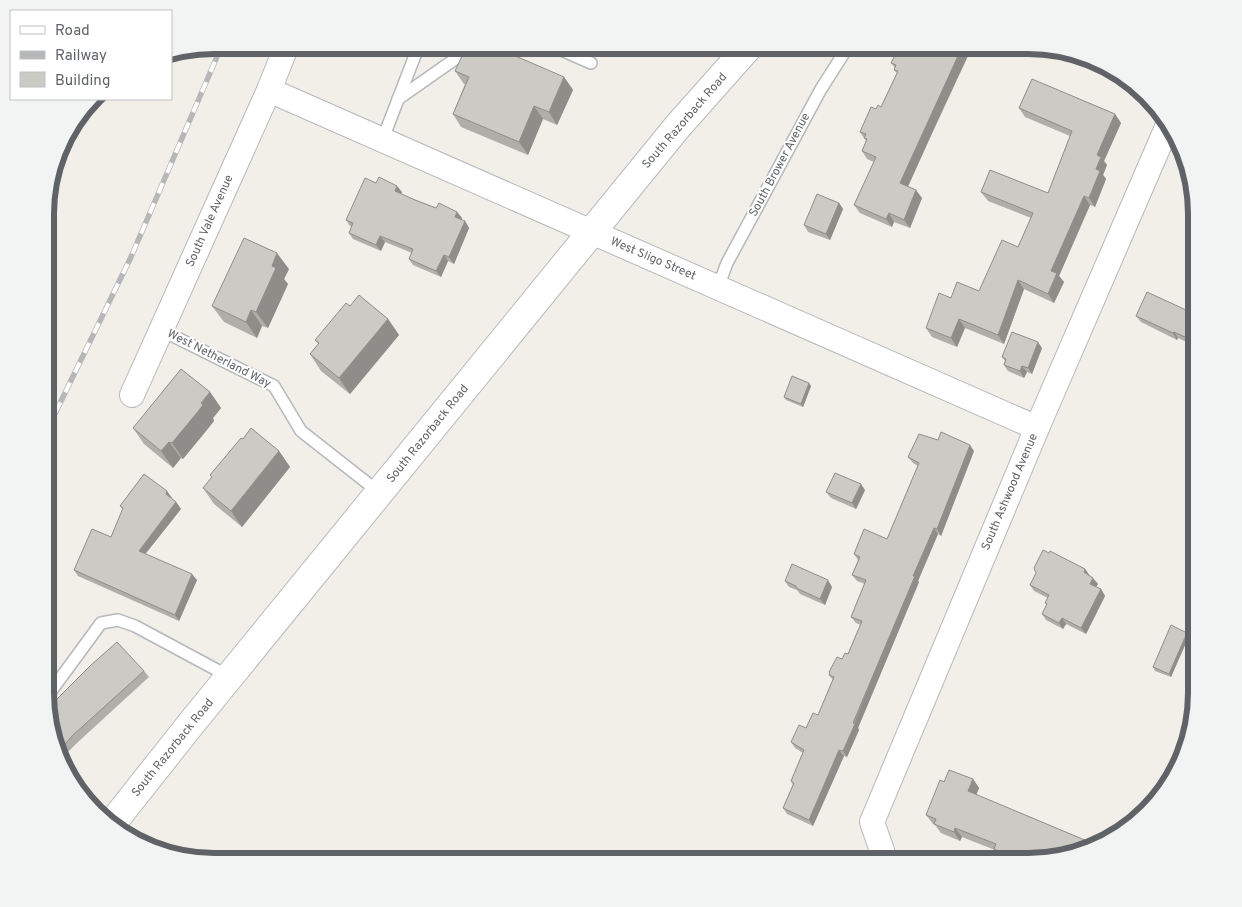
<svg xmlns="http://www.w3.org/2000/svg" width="1242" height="907" viewBox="0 0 1242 907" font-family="Overpass,sans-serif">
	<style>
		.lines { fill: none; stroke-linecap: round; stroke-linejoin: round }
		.lane-casing { stroke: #b5b8bc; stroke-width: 14 }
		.street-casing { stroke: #b5b8bc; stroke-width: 26 }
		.secondary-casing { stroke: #b6babf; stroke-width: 30 }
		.lane { stroke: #fff; stroke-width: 11 }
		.street { stroke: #fff; stroke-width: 24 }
		.secondary { stroke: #fff; stroke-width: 28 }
		.rail-casing { stroke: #b6b7b8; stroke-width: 5.5 }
		.rail { stroke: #fff; stroke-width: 4; stroke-dasharray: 11; stroke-linecap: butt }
		.wall { fill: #afaea9 }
		.shaded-wall { fill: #8f8d8a }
		.building { fill: #cccac5; stroke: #8f8d8a }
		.labels { text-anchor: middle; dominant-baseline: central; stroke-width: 4; stroke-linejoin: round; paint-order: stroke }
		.street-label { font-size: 12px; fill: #5f6368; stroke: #fff }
		.rim { fill: none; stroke: #5f6368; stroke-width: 6 }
	</style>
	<rect width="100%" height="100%" fill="#f1efe8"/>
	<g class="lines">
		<defs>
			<g id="lane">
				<path d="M550,45L591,63"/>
				<path d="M398,99L475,45"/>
				<path d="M382,141L419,45"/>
				<path d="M718,287L727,263L821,89L849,45"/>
				<path d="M161,330L274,386L301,431L380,493"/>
				<path d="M46,698L101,623L118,620L135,626L230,677"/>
			</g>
			<g id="street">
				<path d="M269,90L1037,428"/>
				<path d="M132,395L269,90L287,45"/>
				<path d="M886,862L872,822L1037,428L1168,125"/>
			</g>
			<path id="secondary" d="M110,826L190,725L678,126L750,45"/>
		</defs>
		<!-- lane casing -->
		<use href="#lane" class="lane-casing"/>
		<!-- street casing -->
		<use href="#street" class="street-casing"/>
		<!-- secondary casing -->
		<use href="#secondary" class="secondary-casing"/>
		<!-- lane -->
		<use href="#lane" class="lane"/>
		<!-- street -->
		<use href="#street" class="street"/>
		<!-- secondary -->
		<use href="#secondary" class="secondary"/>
		<defs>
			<path id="rail" d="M46,432L131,257L222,45"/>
		</defs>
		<!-- rail casing -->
		<use href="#rail" class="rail-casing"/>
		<!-- rail -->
		<use href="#rail" class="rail"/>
	</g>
	<!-- wall -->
	<g class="wall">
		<path d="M900,45H973L908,186L922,198L910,228L894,222L892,227L860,213L854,205L874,162L867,159L862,151L866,141L860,132L881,107L897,73L894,70L895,68L891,63Z"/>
		<path d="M455,71L564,77L573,90L557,125L543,119L528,155L461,127L453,114L465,84H464Z"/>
		<path d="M1019,108L1115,114L1121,123L1104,161L1107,165L1103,175L1106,179L1095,207L1090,205L1059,276L1064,282L1054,303L1024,289L1004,344L965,328L957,347L932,337L926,328L951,298L979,291L1018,247L1031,218L988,201L981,192L1048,193L1070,136L1025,117Z"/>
		<path d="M376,183L402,192L401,194L436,208L457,212L462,218L461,220L465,221L469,228L454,264L448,261L441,277L413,265L409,259L412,253L385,242L381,251L353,239L349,233L352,227L350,226L346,220Z"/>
		<path d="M839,203L843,209L830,240L808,232L804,225Z"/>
		<path d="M289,269L284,279L288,284L268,328L262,326L257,338L224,322L212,306Z"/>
		<path d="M350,306L388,319L399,335L350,394L321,371L310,354L318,344L315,340Z"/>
		<path d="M1197,315L1191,344L1178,338L1177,340L1141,322L1136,316Z"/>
		<path d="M1042,348L1032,374L1027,372L1024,378L1008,371L1004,365L1005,361L1002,357Z"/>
		<path d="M811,386L803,407L786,400L784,397Z"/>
		<path d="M210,392L221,408L213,418L214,421L207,430L183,459L181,458L173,468L144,444L133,428Z"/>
		<path d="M243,439L279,451L290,467L242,527L214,504L203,488L212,477L210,475Z"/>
		<path d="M974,451L941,536L938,534L918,581L919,582L858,728L859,730L847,757L844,756L813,826L787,814L783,808L793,785L791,781L803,753L795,748L791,742L806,728L818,715L833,680L829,675L830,674L829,672L848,654L861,625L856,623L851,617L865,584L857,581L852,575L858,560L854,554L887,539L918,466L913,463L908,457Z"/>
		<path d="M865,490L856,509L831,498L826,492Z"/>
		<path d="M171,498L176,502L181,509L145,554L197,580L179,621L78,576L74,570L111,537L123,510L120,506L172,498Z"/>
		<path d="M1049,553L1085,569L1090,576L1098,584L1096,587L1101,589L1105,596L1086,634L1066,624L1063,629L1046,620L1042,614L1047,605L1045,603L1048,598L1034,591L1030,585Z"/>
		<path d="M785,581L832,587L825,605L800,594L797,590L789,587Z"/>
		<path d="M1187,633L1189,636L1171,677L1155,671L1153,667Z"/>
		<path d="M144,671L149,677L78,742L61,759L46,715Z"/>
		<path d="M973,779L979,788L976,795L1099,846L1029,862H1011L1000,858L995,850L962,837L960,841L941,833L935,825L933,824L926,815L944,782Z"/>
	</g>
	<!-- shaded-wall -->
	<g class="shaded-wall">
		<path d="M963,45H973L936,124L906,191L900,183Z"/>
		<path d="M564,77L573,90L557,125L549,112Z"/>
		<path d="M534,106L543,119L528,155L519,142Z"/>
		<path d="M1115,114L1121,123L1104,161L1107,165L1103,175L1106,179L1095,207L1089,198L1096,169L1097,155Z"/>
		<path d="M397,186L402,192L399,197L395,191Z"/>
		<path d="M916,190L922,198L910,228L904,220Z"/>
		<path d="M1084,196L1090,205L1059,276L1064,282L1054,303L1048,294L1051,271Z"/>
		<path d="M839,203L843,209L830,240L826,234Z"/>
		<path d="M457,212L462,218L459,223L455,217Z"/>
		<path d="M889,213L894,222L892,227L886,219Z"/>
		<path d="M465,221L469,228L454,264L449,257Z"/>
		<path d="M380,236L385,242L381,251L376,245Z"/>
		<path d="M277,253L289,269L284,279L288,284L268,328L256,312L272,266Z"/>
		<path d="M444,255L448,261L441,277L436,271Z"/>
		<path d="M1018,280L1024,289L1004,344L998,335Z"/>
		<path d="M251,310L262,326L257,338L246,322Z"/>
		<path d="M1197,318V333L1191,344L1187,338Z"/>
		<path d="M388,319L399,335L350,394L339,378Z"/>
		<path d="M959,319L965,328L957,347L951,338Z"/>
		<path d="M1174,332L1178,338L1177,340L1173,333Z"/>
		<path d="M1038,342L1042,348L1032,374L1028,368Z"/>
		<path d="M1022,366L1027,372L1024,378L1020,371Z"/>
		<path d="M809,383L811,386L803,407L801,404Z"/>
		<path d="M210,392L221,408L213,418L214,421L183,459L172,443Z"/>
		<path d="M169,442L181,458L173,468L161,451Z"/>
		<path d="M970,445L974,451L941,536L937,529Z"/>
		<path d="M279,451L290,467L242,527L231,511Z"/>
		<path d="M861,484L865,490L856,509L852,503Z"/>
		<path d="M167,491L172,498L170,500L166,494Z"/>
		<path d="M176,502L181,509L143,557L139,551Z"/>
		<path d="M934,528L938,534L918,581L919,582L858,728L859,730L847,757L843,751L913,576Z"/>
		<path d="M1085,569L1090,576L1084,572Z"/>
		<path d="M192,574L197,580L179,621L175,615Z"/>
		<path d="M1093,578L1098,584L1094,590L1090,584Z"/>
		<path d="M828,580L832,587L825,605L820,599Z"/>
		<path d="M1101,589L1105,596L1086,634L1081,628Z"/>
		<path d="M1062,618L1066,624L1063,629L1059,623Z"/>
		<path d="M1187,633L1189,636L1171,677L1169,674Z"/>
		<path d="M839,750L844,756L813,826L809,820Z"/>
		<path d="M973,779L979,788L974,800L968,791Z"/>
		<path d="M955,828L962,837L960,841L954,832Z"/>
		<path d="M1015,853L1021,862H1017L1013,857Z"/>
	</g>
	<!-- building -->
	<g class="building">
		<path d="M467,45H490L564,77L549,112L534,106L519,142L453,114L469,77L455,71Z"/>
		<path d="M900,45H963L900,183L916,190L904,220L889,213L886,219L854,205L876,157L862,151L867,139L864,138L866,134L860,132L871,107L876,109L878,105L881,107L898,71L894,70L896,65L891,63Z"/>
		<path d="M1032,79L1115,114L1097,155L1101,157L1096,169L1100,171L1089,198L1084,196L1051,271L1057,273L1048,294L1018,280L998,335L959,319L951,338L926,328L939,293L951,298L957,282L979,291L1002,240L1018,247L1033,213L981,192L990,170L1048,193L1072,131L1019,108Z"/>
		<path d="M379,177L397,186L395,191L415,200L436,208L439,203L457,212L455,217L465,221L449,257L444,255L436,271L409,259L413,249L380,236L376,245L349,233L353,223L346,220L365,178L376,183Z"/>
		<path d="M817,194L839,203L826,234L804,225Z"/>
		<path d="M244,238L277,253L272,266L276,268L256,312L251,310L246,322L212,306Z"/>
		<path d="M1147,292L1197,315V318L1187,338L1174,332L1173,333L1136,316Z"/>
		<path d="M359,295L388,319L339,378L310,354L319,343L315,340L346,303L350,306Z"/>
		<path d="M1012,332L1038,342L1028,368L1022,366L1020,371L1004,365L1006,359L1002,357Z"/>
		<path d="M181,369L210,392L201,403L203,405L196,414L172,443L169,442L161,451L133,428Z"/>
		<path d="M792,376L809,383L801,404L784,397Z"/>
		<path d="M251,428L279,451L231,511L203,488L212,477L210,475L241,438L243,439Z"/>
		<path d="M941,432L970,445L937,529L934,528L913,576H915L853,723L855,724L843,751L839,750L809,820L783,808L794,783L791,781L804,750L791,742L799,725L806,728L813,713L818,715L834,677L829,675L830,673L829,672L837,657L842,659L845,653L848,654L862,621L851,617L866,580L852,575L860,557L854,554L864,529L887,539L919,463L908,457L919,434L938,440Z"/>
		<path d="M835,473L861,484L852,503L826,492Z"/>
		<path d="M144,474L167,491L166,494L176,502L139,551L192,574L175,615L74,570L92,529L111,537L123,508L120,506Z"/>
		<path d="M1043,550L1049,553L1050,551L1085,569L1084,572L1093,578L1090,584L1101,589L1081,628L1062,618L1059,623L1042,614L1047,604L1045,603L1049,595L1030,585L1036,573L1034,568Z"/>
		<path d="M792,564L828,580L820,599L796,588V586L785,581Z"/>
		<path d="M1171,625L1187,633L1169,674L1153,667Z"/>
		<path d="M117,642L144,671L73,735L59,751L46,715V710L91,665Z"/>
		<path d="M949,770L973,779L968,791L1099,846L1035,861L1015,853L1013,857L994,849L996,844L955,828L954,832L934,824L936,819L926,815L940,780L944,782Z"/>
	</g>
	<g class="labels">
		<!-- street labels -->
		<g class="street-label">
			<text transform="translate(685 121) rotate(-49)">South Razorback Road</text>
			<text transform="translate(780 165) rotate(-62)">South Brower Avenue</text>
			<text transform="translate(210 221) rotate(-66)">South Vale Avenue</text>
			<text transform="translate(653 259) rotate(23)">West Sligo Street</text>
			<text transform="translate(219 359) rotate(27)">West Netherland Way</text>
			<text transform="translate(428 434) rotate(-51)">South Razorback Road</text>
			<text transform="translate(1010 492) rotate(-67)">South Ashwood Avenue</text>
			<text transform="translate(173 748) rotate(-51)">South Razorback Road</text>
		</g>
	</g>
	<!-- crop -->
	<path d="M0 0H1242V907H0ZM214 54H1028A160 160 0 0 1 1188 214V693A160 160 0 0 1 1028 853H214A160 160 0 0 1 54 693V214A160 160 0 0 1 214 54Z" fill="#f2f3f3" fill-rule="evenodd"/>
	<path class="rim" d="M214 54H1028A160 160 0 0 1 1188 214V693A160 160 0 0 1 1028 853H214A160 160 0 0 1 54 693V214A160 160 0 0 1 214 54Z"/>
	<!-- legend -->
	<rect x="10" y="10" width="162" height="90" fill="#ffffff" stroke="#bfc1c3"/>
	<rect x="20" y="26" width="25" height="8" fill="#ffffff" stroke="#bfc1c3"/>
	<text x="55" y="35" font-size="15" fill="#5f6368">Road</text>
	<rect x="20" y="51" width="25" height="8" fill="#b6b7b8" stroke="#bfc1c3"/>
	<text x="55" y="60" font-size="15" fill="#5f6368">Railway</text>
	<rect x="20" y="72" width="25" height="15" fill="#cccac5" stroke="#bfc1c3"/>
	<text x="55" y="85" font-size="15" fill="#5f6368">Building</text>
</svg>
